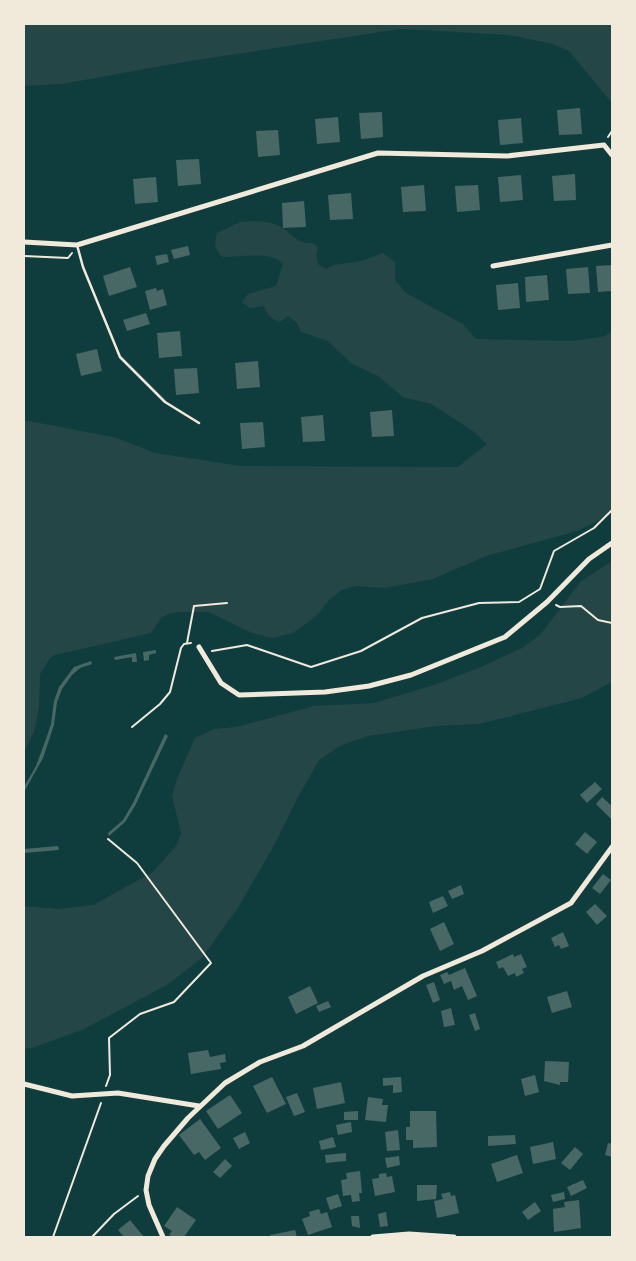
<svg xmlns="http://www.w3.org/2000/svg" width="636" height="1261" viewBox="0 0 636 1261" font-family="'Libre Baskerville',serif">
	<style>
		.green { fill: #244646 }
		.building { fill: #486865 }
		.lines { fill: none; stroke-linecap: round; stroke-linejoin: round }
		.path { stroke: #f1e9da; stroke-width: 2 }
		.service { stroke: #f1e9da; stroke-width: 2.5 }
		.minor { stroke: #f1e9da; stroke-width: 5 }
	</style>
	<rect width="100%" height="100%" fill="#0f3d3e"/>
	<!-- green -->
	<g class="green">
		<path d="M24,24H612V103L569,51L553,44L509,35L400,29L184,62L62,84L24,86Z"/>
		<path d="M240,222C253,221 268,220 279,226C292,232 296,245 313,243L318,247L316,255L318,264L326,269L334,265L362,261L383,253L395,262V280L406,293L463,324L476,339L571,341L602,337L612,332V514L577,531L486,556L433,579L385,588L356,586L342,590L329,600L319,613L307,623L293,633L273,638L252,633L209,612H177L168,614L161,618L151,633L55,655L50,658L40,674L39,707L34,732L24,752V420L117,438L155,453L241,466L458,467L487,444L473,431L431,404L403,397L378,376L351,363L328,341L301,332L297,323L288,316L280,322C271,319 267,315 264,306L250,308L242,302L248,294L276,286L283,263C268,251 241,257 223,257C214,250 214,244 217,233Z"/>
		<path d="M612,561V682L582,698L479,724L436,726L368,736L340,746L319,760L297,799L276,842L239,906L202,958L167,985L84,1029L32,1048L24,1049V906L58,909L93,905L153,872L176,846L181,834L172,796L177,779L195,738L214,729L237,727L314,706L374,703L437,684L481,667L522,648L540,635L581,581Z"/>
	</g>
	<!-- building -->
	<g class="building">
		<path d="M580,108L582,134L559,135L557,110Z"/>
		<path d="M382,112L383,137L361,139L359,113Z"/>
		<path d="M338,117L340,142L317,144L315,119Z"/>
		<path d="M521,118L523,143L500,145L498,120Z"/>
		<path d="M278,130L280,155L258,157L256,131Z"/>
		<path d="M199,159L201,184L178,186L176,160Z"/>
		<path d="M575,174L576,200L554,201L552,176Z"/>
		<path d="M521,175L523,200L500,202L498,177Z"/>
		<path d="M156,177L158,202L135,204L133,179Z"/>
		<path d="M424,185L426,211L403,212L401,187Z"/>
		<path d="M478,185L480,210L457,212L455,186Z"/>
		<path d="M351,193L353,219L330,220L328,195Z"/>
		<path d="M304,201L306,227L283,228L282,203Z"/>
		<path d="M188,246L190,255L174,259L171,250Z"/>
		<path d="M167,254L169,262L157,265L155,256Z"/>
		<path d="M612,265V291L598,292L596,266Z"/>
		<path d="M130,267L137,287L109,296L103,276Z"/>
		<path d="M588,267L590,293L568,294L566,269Z"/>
		<path d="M547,275L549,300L526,302L525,277Z"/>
		<path d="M518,283L520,308L498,310L496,285Z"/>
		<path d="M156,288L157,291L163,289L167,305L150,310L145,291Z"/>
		<path d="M146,313L150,324L127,331L123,320Z"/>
		<path d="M180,331L182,356L159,358L157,333Z"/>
		<path d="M97,349L102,371L81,376L76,354Z"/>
		<path d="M258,361L260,387L237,389L235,363Z"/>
		<path d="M197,368L199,393L176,395L174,369Z"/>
		<path d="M392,410L394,436L372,437L370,412Z"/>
		<path d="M323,415L325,441L303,442L301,417Z"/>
		<path d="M263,422L265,447L242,449L240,423Z"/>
		<path d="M156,650V653L149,655V660L144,661L143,652Z"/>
		<path d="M136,653L137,662H132V657L115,660L114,657Z"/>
		<path d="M91,661L92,664L80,668L72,675L62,689L57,702L54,725L43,758L24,792V787L36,766L46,739L51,724L54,701L59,687L74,667Z"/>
		<path d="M165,734L168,736L135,806L125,822L109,836L108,833L123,820L133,803Z"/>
		<path d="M595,782L602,789L587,803L580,795Z"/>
		<path d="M602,797L612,806V820L596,804Z"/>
		<path d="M585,832L597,842L587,854L575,844Z"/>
		<path d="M58,846L59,850L24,853V849Z"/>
		<path d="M603,874L611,880L600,894L592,888Z"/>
		<path d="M461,885L464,894L452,899L448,891Z"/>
		<path d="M443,896L448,906L433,913L429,902Z"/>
		<path d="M595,904L607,916L597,925L586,912Z"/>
		<path d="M444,922L454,944L440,951L430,929Z"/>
		<path d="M563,932L569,946L561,949L559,945L555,947L551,938Z"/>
		<path d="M513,954L514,957L521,954L527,967L522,969L524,973L516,977L515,973L508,976L503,967L499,969L496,962Z"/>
		<path d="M465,968L477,996L468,1000L462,986L454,990L451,981L444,984L440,975L447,972L449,975Z"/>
		<path d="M434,982L440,1000L433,1003L426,985Z"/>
		<path d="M310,986L318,1003L296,1014L288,997Z"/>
		<path d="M567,991L572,1007L552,1013L547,997Z"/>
		<path d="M328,1001L331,1007L319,1012L316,1006Z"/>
		<path d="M451,1008L455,1025L444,1027L441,1011Z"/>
		<path d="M475,1013L480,1029L475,1031L469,1015Z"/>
		<path d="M208,1050L210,1057L225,1054L226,1062L220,1063L221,1069L191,1074L188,1053Z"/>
		<path d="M545,1061L569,1062L568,1082H560V1085L544,1081Z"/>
		<path d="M535,1075L539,1092L525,1096L521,1079Z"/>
		<path d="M272,1077L286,1104L267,1113L253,1086Z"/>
		<path d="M401,1077L402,1092L393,1093V1085L383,1086V1078Z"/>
		<path d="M341,1082L345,1103L317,1109L313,1088Z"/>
		<path d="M297,1093L305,1112L294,1116L286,1097Z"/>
		<path d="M230,1095L242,1113L218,1129L206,1111Z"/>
		<path d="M368,1097L383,1099L382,1105H388L386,1122L365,1120Z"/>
		<path d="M358,1111V1120H344V1112Z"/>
		<path d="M410,1111H436L437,1147L413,1148V1140H406V1127H410Z"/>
		<path d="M200,1119L221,1148L205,1160L199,1152L194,1155L179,1135Z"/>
		<path d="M351,1122L352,1132L338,1135L336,1125Z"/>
		<path d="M398,1130L400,1150L387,1151L385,1132Z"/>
		<path d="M245,1132L250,1143L239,1149L233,1138Z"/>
		<path d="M515,1135L516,1144L488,1146V1136Z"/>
		<path d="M333,1137L336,1147L321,1150L319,1141Z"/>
		<path d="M553,1142L556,1159L533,1164L530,1147Z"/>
		<path d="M608,1143L612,1144V1157L605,1155Z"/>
		<path d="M575,1147L583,1154L570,1170L561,1163Z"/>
		<path d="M346,1153V1161L326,1163L325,1155Z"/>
		<path d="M517,1155L523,1173L497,1182L491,1164Z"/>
		<path d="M399,1156L400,1165L387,1168L385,1158Z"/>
		<path d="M225,1159L232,1166L220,1178L213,1172Z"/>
		<path d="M360,1171L362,1193H359L360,1201L352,1202L351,1195L343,1196L341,1180L347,1179L346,1173Z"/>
		<path d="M386,1173L387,1177L392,1176L395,1192L375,1196L372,1179L379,1178V1174Z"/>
		<path d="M583,1180L587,1188L571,1196L567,1187Z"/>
		<path d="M417,1185H437L436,1199L417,1201Z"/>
		<path d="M450,1192L451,1196L455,1195L459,1213L437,1218L434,1201L443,1199L441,1194Z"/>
		<path d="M564,1192L565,1199L553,1202L551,1195Z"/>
		<path d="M338,1194L342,1206L330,1210L326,1198Z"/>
		<path d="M579,1200L581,1228L554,1232L553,1209L565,1207L564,1202Z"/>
		<path d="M535,1202L541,1211L528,1220L522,1212Z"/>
		<path d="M177,1207L196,1220L184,1237H173L169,1235L172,1231L164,1226Z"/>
		<path d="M319,1209L321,1214L327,1212L332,1227L308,1235L302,1219L310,1216L309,1212Z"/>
		<path d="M386,1212L388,1226L380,1227L378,1214Z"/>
		<path d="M351,1216H359L360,1228L352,1226Z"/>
		<path d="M130,1220L144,1237H124L118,1230Z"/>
		<path d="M295,1230L297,1237H271L270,1235Z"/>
	</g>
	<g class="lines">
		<!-- path -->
		<g class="path">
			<path d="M608,137L612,131"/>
			<path d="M24,256L68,258L72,253"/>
			<path d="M556,605L560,607L581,606L598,620L612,623"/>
			<path d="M187,643L194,606L227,603"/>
			<path d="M212,651L247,645L311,667L361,651L422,618L479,603L519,602L540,589L554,551L594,528L612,510"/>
			<path d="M132,727L160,704L170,692L181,648L184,644L191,643"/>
			<path d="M106,1086L110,1075L109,1038L140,1014L174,1002L211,963L137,863L108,839"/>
			<path d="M53,1237L101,1103"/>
			<path d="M92,1237L114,1214L138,1196"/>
		</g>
		<!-- service -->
		<path class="service" d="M77,245L83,267L120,357L165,402L199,423"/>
		<!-- minor -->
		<g class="minor">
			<path d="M24,242L77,245L378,153L507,156L604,145L612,155"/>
			<path d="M493,266L612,245"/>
			<path d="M199,647L221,683L239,695L325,692L369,686L411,675L505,637L547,602L589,559L612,543"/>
			<path d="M24,1084L72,1096L118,1093L199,1106"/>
			<path d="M163,1237L149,1205L146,1190L148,1176L155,1159L164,1146L188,1118L225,1083L260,1062L303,1046L423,976L482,951L571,903L612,847"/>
			<path d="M373,1237L409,1234L454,1237"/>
		</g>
	</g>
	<!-- border -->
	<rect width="636" height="1261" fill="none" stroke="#f1e9da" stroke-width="50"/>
</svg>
